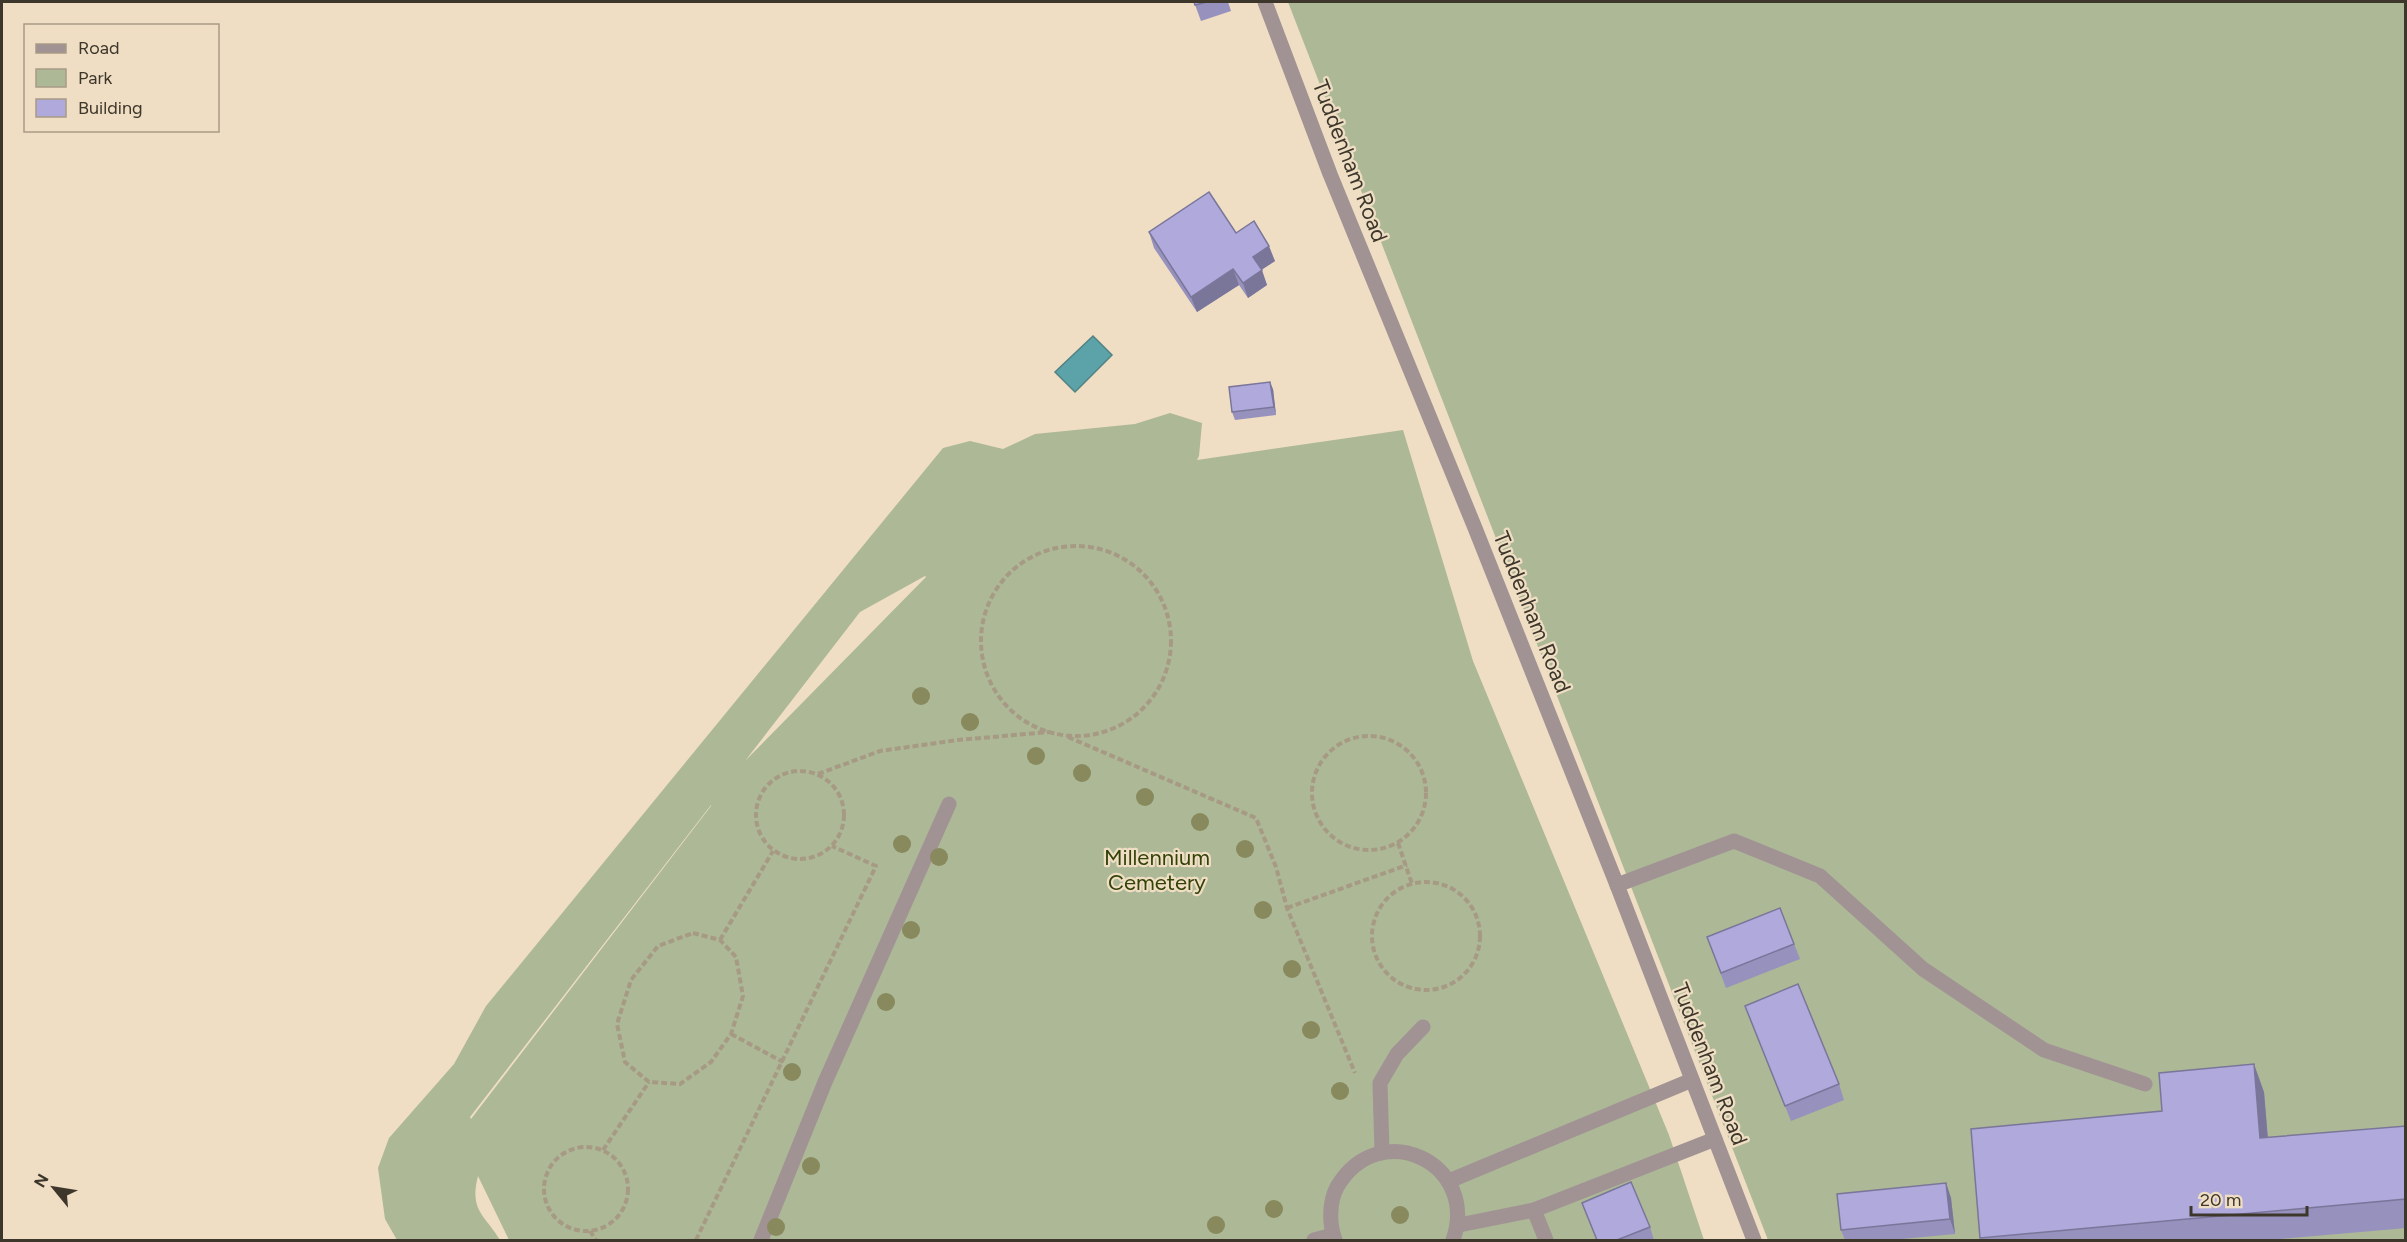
<svg xmlns="http://www.w3.org/2000/svg" width="2407" height="1242" viewBox="0 0 2407 1242" font-family="Figtree,sans-serif">
	<style>
		.green { fill: #acb896; fill-rule: evenodd }
		.water { fill: #5ba3a9; stroke: #528283; stroke-width: 1.5 }
		.lines { fill: none; stroke-linecap: round; stroke-linejoin: round }
		.path { stroke: #a79a85; stroke-width: 4; stroke-dasharray: 6 3; stroke-linecap: butt }
		.minor { stroke: #a19294; stroke-width: 15 }
		.tree { fill: #88895c }
		.wall { fill: #9691bd }
		.shaded-wall { fill: #7a769a }
		.building { fill: #afa9dc; stroke: #7a769a; stroke-width: 1.5 }
		.labels { text-anchor: middle; dominant-baseline: central; stroke-width: 4.5; stroke-linejoin: round; paint-order: stroke }
		.street-label { font-size: 22px; fill: #3d362b; stroke: #efdec3 }
		.park-label { font-size: 22px; fill: #334308; stroke: #efdec3 }
	</style>
	<rect width="100%" height="100%" fill="#efdec3"/>
	<!-- green -->
	<g class="green">
		<path d="M1288,2H2405V1240H1768Z"/>
		<path d="M1170,413L1202,423L1199,456L1197,460L1403,430L1473,661L1669,1135L1704,1240H509L478,1176C469,1211 485,1215 500,1240H397L385,1219L378,1168L389,1138L454,1064L486,1006L943,448L970,441L1003,449L1035,434L1135,424ZM925,576L926,577L745,761L860,612ZM711,805V806L471,1119L470,1117Z"/>
	</g>
	<!-- water -->
	<path class="water" d="M1093,336L1112,355L1075,392L1055,372Z"/>
	<g class="lines">
		<!-- path -->
		<g class="path">
			<circle cx="1076" cy="641" r="95"/>
			<circle cx="1369" cy="793" r="57"/>
			<path d="M1068,737L1256,818L1276,867L1287,908L1355,1073"/>
			<circle cx="800" cy="815" r="44"/>
			<path d="M818,774L880,751L958,740L1049,732"/>
			<path d="M1398,843L1412,884"/>
			<circle cx="1426" cy="936" r="54"/>
			<path d="M1287,908L1407,865"/>
			<path d="M693,933L720,940L736,957L743,996L731,1034L711,1062L680,1084L649,1082L625,1062L617,1024L631,980L658,946Z"/>
			<path d="M720,940L773,851"/>
			<path d="M731,1034L783,1062"/>
			<circle cx="586" cy="1189" r="42"/>
			<path d="M603,1150L649,1082"/>
			<path d="M590,1231L596,1240"/>
			<path d="M696,1240L876,866L832,846"/>
		</g>
		<!-- minor -->
		<g class="minor">
			<path d="M1265,2L1330,174L1475,528L1617,885L1754,1240"/>
			<path d="M1617,885L1734,841L1820,876L1923,969L2044,1050L2145,1084"/>
			<path d="M1382,1152L1380,1083L1397,1054L1423,1027"/>
			<path d="M1449,1181L1692,1080"/>
			<path d="M1534,1210L1546,1240"/>
			<path d="M1459,1225L1534,1210L1715,1139"/>
			<path d="M761,1240L825,1082L949,804"/>
			<path d="M1314,1240L1333,1235"/>
			<path d="M1335,1240C1329,1224 1329,1202 1337,1187C1379,1115 1480,1163 1453,1240"/>
		</g>
	</g>
	<!-- trees -->
	<g class="tree">
		<circle cx="921" cy="696" r="9"/>
		<circle cx="970" cy="722" r="9"/>
		<circle cx="1036" cy="756" r="9"/>
		<circle cx="1082" cy="773" r="9"/>
		<circle cx="1145" cy="797" r="9"/>
		<circle cx="1200" cy="822" r="9"/>
		<circle cx="902" cy="844" r="9"/>
		<circle cx="1245" cy="849" r="9"/>
		<circle cx="939" cy="857" r="9"/>
		<circle cx="1263" cy="910" r="9"/>
		<circle cx="911" cy="930" r="9"/>
		<circle cx="1292" cy="969" r="9"/>
		<circle cx="886" cy="1002" r="9"/>
		<circle cx="1311" cy="1030" r="9"/>
		<circle cx="792" cy="1072" r="9"/>
		<circle cx="1340" cy="1091" r="9"/>
		<circle cx="811" cy="1166" r="9"/>
		<circle cx="1274" cy="1209" r="9"/>
		<circle cx="1400" cy="1215" r="9"/>
		<circle cx="1216" cy="1225" r="9"/>
		<circle cx="776" cy="1227" r="9"/>
	</g>
	<!-- wall -->
	<g class="wall">
		<path d="M1194,2H1228L1231,11L1201,21Z"/>
		<path d="M1149,232L1236,233L1275,261L1261,270L1267,285L1248,298L1239,285L1197,312L1154,248Z"/>
		<path d="M1273,389L1276,415L1235,420L1232,412Z"/>
		<path d="M1780,908L1800,959L1726,988L1707,937Z"/>
		<path d="M1745,1006L1839,1084L1844,1100L1791,1121Z"/>
		<path d="M2264,1092L2268,1138L2406,1126V1228L2269,1240H1981L1980,1238L2162,1111Z"/>
		<path d="M1946,1183L1951,1198L1955,1234L1891,1240H1845L1841,1230Z"/>
		<path d="M1582,1203L1650,1227L1654,1240H1597Z"/>
	</g>
	<!-- shaded-wall -->
	<g class="shaded-wall">
		<path d="M1269,246L1275,261L1258,272L1253,257Z"/>
		<path d="M1233,269L1239,285L1197,312L1191,297Z"/>
		<path d="M1262,270L1267,285L1248,298L1243,283Z"/>
		<path d="M1270,382L1273,389L1276,415L1274,407Z"/>
		<path d="M2254,1064L2264,1092L2270,1166L2260,1138Z"/>
		<path d="M1946,1183L1951,1198L1955,1234L1950,1219Z"/>
	</g>
	<!-- building -->
	<g class="building">
		<path d="M1194,2H1207L1195,5Z"/>
		<path d="M1209,192L1236,233L1254,221L1269,246L1253,257L1262,270L1243,283L1233,269L1191,297L1149,232Z"/>
		<path d="M1270,382L1274,407L1232,412L1229,387Z"/>
		<path d="M1780,908L1794,944L1721,973L1707,937Z"/>
		<path d="M1798,984L1839,1084L1785,1106L1745,1006Z"/>
		<path d="M2254,1064L2260,1138L2406,1126V1199L1980,1238L1971,1129L2162,1111L2159,1073Z"/>
		<path d="M1631,1182L1650,1227L1617,1240H1597L1582,1203Z"/>
		<path d="M1946,1183L1950,1219L1841,1230L1837,1194Z"/>
	</g>
	<g class="labels">
		<!-- street labels -->
		<g class="street-label">
			<text transform="translate(1350 161) rotate(69)">Tuddenham Road</text>
			<text transform="translate(1532 612) rotate(68)">Tuddenham Road</text>
			<text transform="translate(1710 1064) rotate(69)">Tuddenham Road</text>
		</g>
		<!-- park labels -->
		<g class="park-label">
			<text x="1157" y="857">Millennium<tspan x="1157" dy="25">Cemetery</tspan></text>
		</g>
	</g>
	<!-- border -->
	<rect width="2407" height="1242" fill="none" stroke="#3d362b" stroke-width="6"/>
	<!-- legend -->
	<rect x="24" y="24" width="195" height="108" fill="#efdec3" stroke="#a89b86" stroke-width="1.5"/>
	<rect x="36" y="44" width="30" height="9" fill="#a19294" stroke="#a89b86" stroke-width="1.5"/>
	<text x="78" y="54" font-size="18" fill="#3d362b">Road</text>
	<rect x="36" y="69" width="30" height="18" fill="#acb896" stroke="#a89b86" stroke-width="1.5"/>
	<text x="78" y="84" font-size="18" fill="#3d362b">Park</text>
	<rect x="36" y="99" width="30" height="18" fill="#afa9dc" stroke="#a89b86" stroke-width="1.5"/>
	<text x="78" y="114" font-size="18" fill="#3d362b">Building</text>
	<!-- north arrow -->
	<g transform="translate(54 1188) rotate(300)" stroke="#efdec3" stroke-width="4.5" paint-order="stroke">
	<path d="M0-4.5L10 22L0 15L-10 22Z" fill="#3d362b"/>
	<text y="-9" font-size="16" font-weight="bold" text-anchor="middle" fill="#3d362b">N</text>
	</g>
	<!-- scale -->
	<path d="M2191 1206v9h116v-9" fill="none" stroke="#3d362b" stroke-width="3"/>
	<text x="2200" y="1206" font-size="18" fill="#3d362b" stroke="#efdec3" stroke-width="4.5" paint-order="stroke">20 m</text>
</svg>
